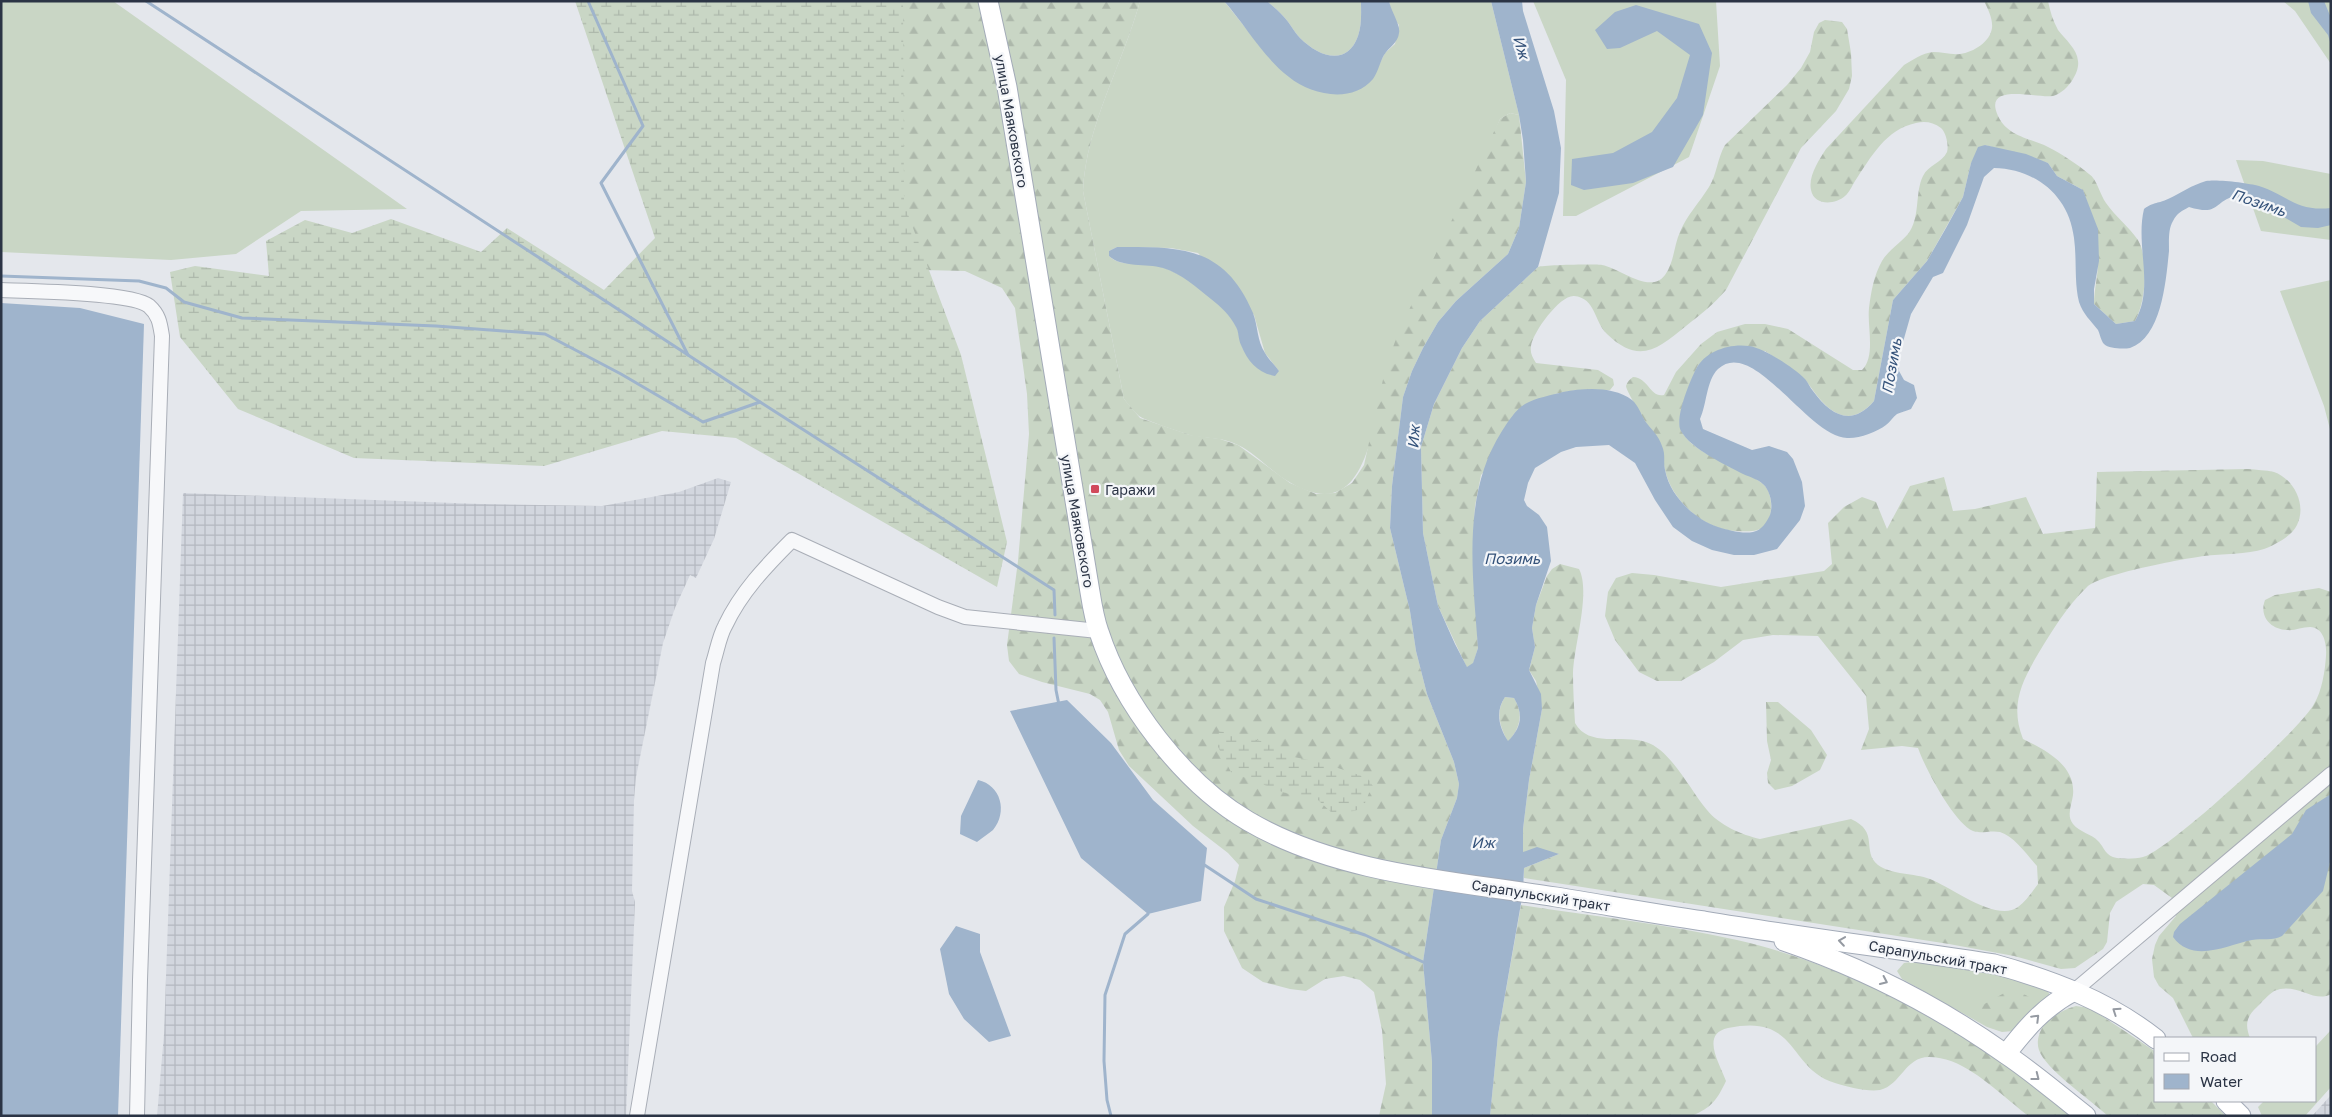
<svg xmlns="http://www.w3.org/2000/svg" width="2332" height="1117" viewBox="0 0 2332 1117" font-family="'Golos Text',sans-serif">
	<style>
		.industrial { fill: url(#industrial-grid) }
		.grass { fill: #c9d6c5; fill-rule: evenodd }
		.forest { fill: url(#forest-firs) }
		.wetland { fill: url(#wetland-marsh) }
		.water { fill: #9fb4cc; fill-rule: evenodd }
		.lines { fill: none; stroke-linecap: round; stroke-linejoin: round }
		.stream { stroke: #9fb4cc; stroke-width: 3 }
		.minor-casing { stroke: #a9aeb7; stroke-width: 16 }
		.major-casing { stroke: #a3abb8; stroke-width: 21 }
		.minor { stroke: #f7f8fa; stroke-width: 14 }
		.major { stroke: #fff; stroke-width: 19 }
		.oneway { stroke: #959aa2 }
		.poi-dot { fill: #d1495b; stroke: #f4f6f9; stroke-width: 2 }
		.labels { text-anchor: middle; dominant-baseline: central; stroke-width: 4.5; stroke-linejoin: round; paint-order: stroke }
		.street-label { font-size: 14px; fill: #2b3445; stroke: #f4f6f9 }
		.poi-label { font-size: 14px; fill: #2b3445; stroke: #f4f6f9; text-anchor: start }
		.water-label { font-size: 15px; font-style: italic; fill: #34527a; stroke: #f4f6f9 }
	</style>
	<defs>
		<pattern id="industrial-grid" width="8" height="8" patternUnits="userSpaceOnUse" patternTransform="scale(1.25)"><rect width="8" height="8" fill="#d2d6de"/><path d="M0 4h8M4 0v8" fill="none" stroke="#b4b8c0"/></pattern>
		<pattern id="forest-firs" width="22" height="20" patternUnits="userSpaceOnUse" patternTransform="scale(1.25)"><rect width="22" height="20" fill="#c9d6c5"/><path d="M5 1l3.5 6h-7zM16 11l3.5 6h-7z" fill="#adb8ab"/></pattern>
		<pattern id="wetland-marsh" width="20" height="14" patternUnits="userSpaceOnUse" patternTransform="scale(1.25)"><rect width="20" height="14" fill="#c9d6c5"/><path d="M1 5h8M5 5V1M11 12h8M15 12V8" fill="none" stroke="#adb8ab"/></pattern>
	</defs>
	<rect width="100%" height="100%" fill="#e4e7ec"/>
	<!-- industrial -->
	<g class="industrial">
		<path d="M718,478L731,482L714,539L696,578L690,575L675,608L663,643L636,777L634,800L632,891L635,902L626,1116H157L164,1034L183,493L481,504L602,506L679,492Z"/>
		<path d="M2331,1095V1116H2312Z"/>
	</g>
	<!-- grass -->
	<g class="grass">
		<path d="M1,1H113L407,209L301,211L236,254L171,260L1,252Z"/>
		<path d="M1140,1H1224L1264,51L1380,63L1385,53L1395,44L1399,25L1393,18L1389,1H1491L1519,115L1510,113L1500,119L1370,442C1357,486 1336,509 1291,483C1272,473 1257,454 1238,445C1225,438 1208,438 1193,436C1186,434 1144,420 1139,416C1134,412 1129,405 1124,399L1083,191C1086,125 1123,64 1140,1ZM1117,247L1171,248L1198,253L1254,315L1265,353L1279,371C1270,367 1255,363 1248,356C1240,348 1241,338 1237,328C1229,310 1207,294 1191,282C1179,274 1164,266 1149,264C1135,262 1120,267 1109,256V251Z"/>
		<path d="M1267,1H1361C1361,12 1362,25 1358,36C1347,67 1319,57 1300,38C1294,32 1290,23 1284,17C1279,11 1272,6 1267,1Z"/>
		<path d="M1533,1H1716L1720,66L1689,157L1576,216H1563L1566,80Z"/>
		<path d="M2283,1H2331V64L2295,11Z"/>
		<path d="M2236,160L2263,161L2331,174V240L2261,231Z"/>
		<path d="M2331,280V433L2324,406L2280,291Z"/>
		<path d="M1911,962C1956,964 2003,974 2046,990L2049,993V997L2013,1031L2002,1032L1987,1027L1902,979L1897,971L1904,963Z"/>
		<path d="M2331,1030V1087L2305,1116H2262L2258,1107L2264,1101H2316V1046Z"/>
	</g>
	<!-- forest -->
	<g class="forest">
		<path d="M794,1H1140C1123,64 1086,125 1083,191L1124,399L1140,418L1190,435L1220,439L1238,445L1290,483L1316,494L1335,493L1352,483L1364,465L1386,366L1399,331L1500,119L1510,113L1519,115L1526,182L1519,228L1508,254L1456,301L1438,322L1423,348L1412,371L1403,397L1392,486L1390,528L1410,611L1416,651L1427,694L1454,762L1459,784L1457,798L1441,840L1423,962L1432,1062V1116H1379L1386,1084L1382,1030L1374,992L1360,980L1344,976L1325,979L1306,991L1290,989L1263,982L1242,968L1224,931V907L1235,881L1239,865L1228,853L1193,826L1129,766L1119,750L1108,712L1100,700L1090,694L1042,682L1019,674L1009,661L1007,645L1018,561L1029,434L1027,394L1015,308L1002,288L965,271L923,270Z"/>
		<path d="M1984,1H2048C2050,11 2053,21 2058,30C2065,39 2077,49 2078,61C2079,67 2076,74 2073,79C2069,86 2061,94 2053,96C2038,99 1982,81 1998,116C2008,137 2030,138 2048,147C2062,154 2077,164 2089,174C2097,179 2100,195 2106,203C2115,216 2129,227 2138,240C2149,259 2146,302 2135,321L2116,324L2094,304C2094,290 2098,276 2098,262C2099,243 2089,208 2083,190L2057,176L2048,163L1985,145L1971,163L1963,197L1927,261L1893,300L1874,401C1852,426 1833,417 1815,393C1811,388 1808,382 1803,378C1792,368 1778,360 1765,351L1698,365C1692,379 1675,416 1681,430C1692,455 1744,468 1763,484C1773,492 1774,516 1765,526C1757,533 1746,531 1736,531C1704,530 1672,501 1665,470C1662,459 1667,459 1660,446C1655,437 1626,392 1626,386C1627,382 1630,379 1633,377C1649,378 1650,398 1664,395L1676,372L1701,344L1717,332L1745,324H1765L1788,329L1853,370H1862C1876,356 1867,327 1869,308C1871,292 1874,275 1882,261C1889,249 1903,242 1910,231C1920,215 1915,192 1923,176C1928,165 1942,163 1947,152C1949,146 1946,132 1941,128C1933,122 1925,121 1916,123C1886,129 1871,157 1855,181C1852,186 1849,193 1845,196C1835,205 1814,206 1811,190C1808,176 1819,160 1826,149L1904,65C1913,60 1922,53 1933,52C1942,52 1951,55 1960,54C1974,52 1990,42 1992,28C1993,19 1988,9 1984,1Z"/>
		<path d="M1825,20L1842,22L1847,29L1851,53L1852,76L1849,89L1836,111L1801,148L1726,290C1714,304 1700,315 1686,326C1658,349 1639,365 1607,334C1594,322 1596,298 1574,296C1560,295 1533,332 1531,346C1530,353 1532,357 1536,363L1598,370L1613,379L1614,385L1610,390H1577L1555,394L1481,475L1475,506L1473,546L1478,648L1473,664L1467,668L1438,606L1423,533L1421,447L1434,404L1462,348L1480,321L1538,267C1543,265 1596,264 1602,265C1620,268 1650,295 1665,275C1674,263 1674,245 1680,232C1687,215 1699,203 1709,187C1717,174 1717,159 1725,145L1787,85L1801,68L1810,52L1814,32L1819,23Z"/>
		<path d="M2248,469C2256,470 2266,470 2274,472C2294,479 2307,505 2297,525C2292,536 2275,545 2264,549C2248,554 2221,554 2204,556C2182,559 2101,574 2087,587C2067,606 2052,631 2038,654C2021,683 2010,706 2023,739C2045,750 2076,765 2073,795C2072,804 2066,815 2073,824C2079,832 2092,834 2098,841C2105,848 2105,856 2117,858C2123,859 2136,859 2143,857C2167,852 2302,728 2314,704C2322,691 2325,671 2326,656C2327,645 2324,627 2310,627C2302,627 2294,631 2287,630C2270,629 2259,616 2265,600L2275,595L2319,588L2331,592V994C2314,1004 2296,981 2274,991C2268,995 2262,1002 2257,1007C2246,1017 2245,1025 2250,1038H2193L2173,998L2159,986L2154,977L2152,959L2155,945L2159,936L2176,916V911L2172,898L2154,885L2143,884L2116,902L2110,913L2107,942L2103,949L2075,968L2061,969L2014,956L1949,944L1524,878V868L1559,854L1523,853V829L1529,780L1542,709L1536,681L1529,670L1535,647L1532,628L1536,605L1547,576L1552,569L1560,564L1579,569C1591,592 1574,645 1573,673C1573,689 1574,706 1575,723C1589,748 1622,734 1646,742C1671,750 1690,790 1707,810C1719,825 1742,835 1760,839L1851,819C1880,832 1861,851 1878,865C1892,875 1914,873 1930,879C1951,887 1997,923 2018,907C2026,901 2032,892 2038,884L2037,866C2027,855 2014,836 2000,832C1991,830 1980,834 1973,831C1954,823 1925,768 1918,748L1902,746L1861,750L1869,729L1866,696L1818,636L1773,635L1743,640L1714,662L1681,681H1657L1639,672L1615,640L1605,616L1608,592L1616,578L1632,573L1654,575L1721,587L1824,571L1832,564L1828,523L1844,507L1862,497L1876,502L1887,529L1910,486L1944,477L1953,511L1975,509L2026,497L2043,534L2095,528L2097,472Z"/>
		<path d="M1505,697L1514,698C1524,714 1520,728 1508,742C1500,727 1495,712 1505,697Z"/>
		<path d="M1766,702H1778L1811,730L1827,755L1820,770L1792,786L1775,790L1768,783L1767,773L1771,760L1767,741Z"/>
		<path d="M1521,905C1593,916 1666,924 1737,940C1854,967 1983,1035 2071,1116C2061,1116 2038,1117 2029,1116C2023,1113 2017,1106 2011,1102C1988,1083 1960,1057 1929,1057C1905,1057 1901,1085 1880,1090C1868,1092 1847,1087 1835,1083C1787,1068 1799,1013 1728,1028C1700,1034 1720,1064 1726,1081C1717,1100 1712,1107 1692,1116H1490L1498,1035Z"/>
		<path d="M2006,992C2018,991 2025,994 2034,1000C2036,1028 1989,1036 1977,1013L1979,1007Z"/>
		<path d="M2076,1006L2090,1008L2156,1052V1101H2211L2226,1116H2108C2092,1101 2045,1069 2039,1050C2036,1042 2039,1032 2044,1025C2053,1016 2064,1009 2076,1006Z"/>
	</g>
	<!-- wetland -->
	<g class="wetland">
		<path d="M575,1H903L904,204L961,355L1007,542L997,587L736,438L662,431L544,466L354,458L238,409L180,337L170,272L195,266L269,276L266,241L305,220L352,233L391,219L481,252L507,228L604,290L655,238Z"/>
		<path d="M1220,731L1269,743L1294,757L1323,763L1368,778L1374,788L1369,793L1363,808L1354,811L1332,813L1318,800L1285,793L1231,772L1215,741Z"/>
	</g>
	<!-- water -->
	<g class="water">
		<path d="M1224,1H1267C1272,6 1279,11 1284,17C1290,23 1294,32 1300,38C1319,57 1347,67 1358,36C1362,25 1361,12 1361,1H1389C1391,11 1401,26 1399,33C1398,43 1389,47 1384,55C1380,62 1378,72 1373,79C1352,104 1311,95 1289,77C1263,57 1246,26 1224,1Z"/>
		<path d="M1491,1H1522L1523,11L1554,111L1561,148L1559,193L1538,267L1480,321L1462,348L1434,404L1421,447L1423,533L1438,606L1455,644L1467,667L1473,663L1478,648C1473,576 1461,495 1502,431C1508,422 1515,410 1525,404C1535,398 1552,395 1563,392C1585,388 1613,386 1632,400C1638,405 1641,414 1645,421C1651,429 1659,436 1662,446C1666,455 1663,462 1665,470C1670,496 1694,519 1718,527C1728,530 1742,534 1753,532C1762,530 1766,523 1770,515C1773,506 1771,494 1765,486C1760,480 1750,477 1743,474C1726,465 1691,449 1681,431C1674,419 1690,381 1696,369C1705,351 1730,343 1749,346C1764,348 1794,368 1805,379C1808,382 1810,388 1813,391C1831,416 1852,427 1874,401L1893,300L1927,261L1946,228L1963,197L1971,163L1978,147L1985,145L2026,154L2048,163L2057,176L2083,190L2098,229L2099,261L2094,289V304L2116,324L2135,321C2155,287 2135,246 2144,209C2155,201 2158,204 2168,199C2181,193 2192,185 2206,181C2217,179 2248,183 2259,186C2287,195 2297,212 2331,208V225L2318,228L2301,227L2272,210L2262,208L2234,196C2213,203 2219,216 2189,207C2182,211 2177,213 2173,221C2168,229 2169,242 2169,251C2166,280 2162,337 2130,348C2124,349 2109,349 2104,344C2101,341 2100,334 2098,330C2091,321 2083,314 2079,302C2074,281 2077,260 2074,238C2069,196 2036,169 1994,168L1984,177L1967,225L1943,273L1933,277L1911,314L1899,356V371L1904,380L1914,385L1917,398L1911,409C1907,411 1901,412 1897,414C1893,417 1890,422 1886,425C1877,432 1858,439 1847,438C1808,437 1753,336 1718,369C1706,381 1707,404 1700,419L1703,429L1752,450L1769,446L1787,452L1793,459L1802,482L1805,506L1800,520L1777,549L1754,555H1734L1712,550L1692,541L1673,527L1655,500L1635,463L1609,445L1576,447L1561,452L1535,468L1528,483L1524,500L1527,506L1539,515L1547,527L1551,561L1536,605L1532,628L1535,647L1529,670L1541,694L1542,709L1529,780L1523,829V852L1537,847L1559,854L1524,868L1523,892L1498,1035L1490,1116H1432V1062L1423,962L1441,840L1457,798L1459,784L1454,762L1427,694L1416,651L1410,611L1390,528L1392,486L1403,397L1412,371L1423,348L1438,322L1456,301L1508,254L1519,228L1526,182L1523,140L1519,115ZM1505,697L1514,698C1524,715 1521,728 1508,741C1499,728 1495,711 1505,697Z"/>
		<path d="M2308,1H2324L2331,18V45L2328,35L2311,13Z"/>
		<path d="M1636,5L1699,24L1712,53L1703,115L1673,167L1633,183L1584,190L1571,185L1572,159L1613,153L1652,132L1677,98L1690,55L1657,31L1620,48L1607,49L1595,30L1615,12Z"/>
		<path d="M1117,247C1180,247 1224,245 1253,313C1258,326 1257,341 1265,353C1269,360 1275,365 1279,371L1275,376C1258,373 1248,362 1241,345C1238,339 1239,332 1236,327C1230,315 1221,307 1211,299C1196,287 1182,274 1163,268C1146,263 1122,268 1109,256V251Z"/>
		<path d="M1,303L80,308L144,324L118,1116H1Z"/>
		<path d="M1067,700L1111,743L1153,800L1207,848L1201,901L1148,914L1081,858L1010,711Z"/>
		<path d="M978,780C1001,785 1008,812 993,830C988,834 982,838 977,842L960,834L961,816Z"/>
		<path d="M2331,794V858L2323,891L2282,936C2273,941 2262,938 2252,940C2227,945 2193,964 2173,937L2174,932L2180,924L2292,834L2306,810Z"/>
		<path d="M956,926L980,934V952L1011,1036L989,1042L964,1019L949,994L940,949Z"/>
	</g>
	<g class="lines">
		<!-- stream -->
		<g class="stream">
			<path d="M146,1L760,402L1054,590L1055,615"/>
			<path d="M588,1L643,126L601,183L688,355"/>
			<path d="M1,276L139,281L166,288L184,302L242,318L436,326L545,334L621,374L703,422L760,402"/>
			<path d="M1054,638L1056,690L1059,705"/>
			<path d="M1203,864L1256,899L1365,935L1423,962"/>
			<path d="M1111,1116L1107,1100L1104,1061L1105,995L1125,934L1148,914"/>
		</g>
		<defs>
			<g id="minor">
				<path d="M1,290C28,291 132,292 149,306C159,315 160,323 162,336L140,980L137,1116"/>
				<path d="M2074,991L2331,774"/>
				<path d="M637,1116L713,663C717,651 719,637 725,626C741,592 766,566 792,540L938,607L965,617L1098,631"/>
			</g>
			<g id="major">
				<path d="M988,1L1007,87L1088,580C1091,597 1093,616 1099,632C1122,703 1183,783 1248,821C1338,874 1455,881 1556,897C1606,905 1655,914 1704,921C1800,937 1897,949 1994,964C2052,980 2108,1001 2156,1039"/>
				<path d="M1784,941C1863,968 1936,1005 2004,1053C2033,1072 2059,1095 2086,1116"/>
				<path d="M2006,1054C2026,1028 2044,1007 2074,991"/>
				<path d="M2226,1101L2241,1116"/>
			</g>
		</defs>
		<!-- minor casing -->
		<use href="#minor" class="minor-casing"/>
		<!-- major casing -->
		<use href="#major" class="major-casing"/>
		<!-- minor -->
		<use href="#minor" class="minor"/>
		<!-- major -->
		<use href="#major" class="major"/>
	</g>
	<!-- one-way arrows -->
	<defs><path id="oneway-chevron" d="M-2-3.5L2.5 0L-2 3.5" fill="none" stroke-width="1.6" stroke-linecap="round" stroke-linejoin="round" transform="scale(1.25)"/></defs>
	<g class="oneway">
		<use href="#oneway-chevron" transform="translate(1842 941) rotate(-172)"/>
		<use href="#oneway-chevron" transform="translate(1884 981) rotate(25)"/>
		<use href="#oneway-chevron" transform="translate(2116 1011) rotate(-146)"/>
		<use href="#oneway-chevron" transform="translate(2036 1018) rotate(-45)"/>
		<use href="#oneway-chevron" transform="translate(2036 1077) rotate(38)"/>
	</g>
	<!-- markers -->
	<rect class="poi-dot" x="1090" y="484" width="10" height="10" rx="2.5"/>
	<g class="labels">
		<!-- street labels -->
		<g class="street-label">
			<text transform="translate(1012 121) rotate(80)">улица Маяковского</text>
			<text transform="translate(1078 521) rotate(80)">улица Маяковского</text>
			<text transform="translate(1541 895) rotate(9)">Сарапульский тракт</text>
			<text transform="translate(1938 957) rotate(10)">Сарапульский тракт</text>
		</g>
		<!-- poi labels -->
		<g class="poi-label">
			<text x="1105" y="489">Гаражи</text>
		</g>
		<!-- water labels -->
		<g class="water-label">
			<text transform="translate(1522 47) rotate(74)">Иж</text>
			<text transform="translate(2259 202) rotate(19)">Позимь</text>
			<text transform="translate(1891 366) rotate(-80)">Позимь</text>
			<text transform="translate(1413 437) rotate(-86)">Иж</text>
			<text x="1512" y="558">Позимь</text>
			<text x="1483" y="842">Иж</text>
		</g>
	</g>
	<!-- border -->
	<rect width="2332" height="1117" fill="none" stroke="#2b3445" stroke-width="5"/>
	<!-- legend -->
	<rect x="2154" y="1037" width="162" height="65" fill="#f4f6f9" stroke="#a4a8b1"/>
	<rect x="2164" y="1053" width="25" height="8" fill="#ffffff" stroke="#a4a8b1"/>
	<text x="2200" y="1062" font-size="15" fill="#2b3445">Road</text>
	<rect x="2164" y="1074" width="25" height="15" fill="#9fb4cc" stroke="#a4a8b1"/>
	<text x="2200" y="1087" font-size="15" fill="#2b3445">Water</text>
</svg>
